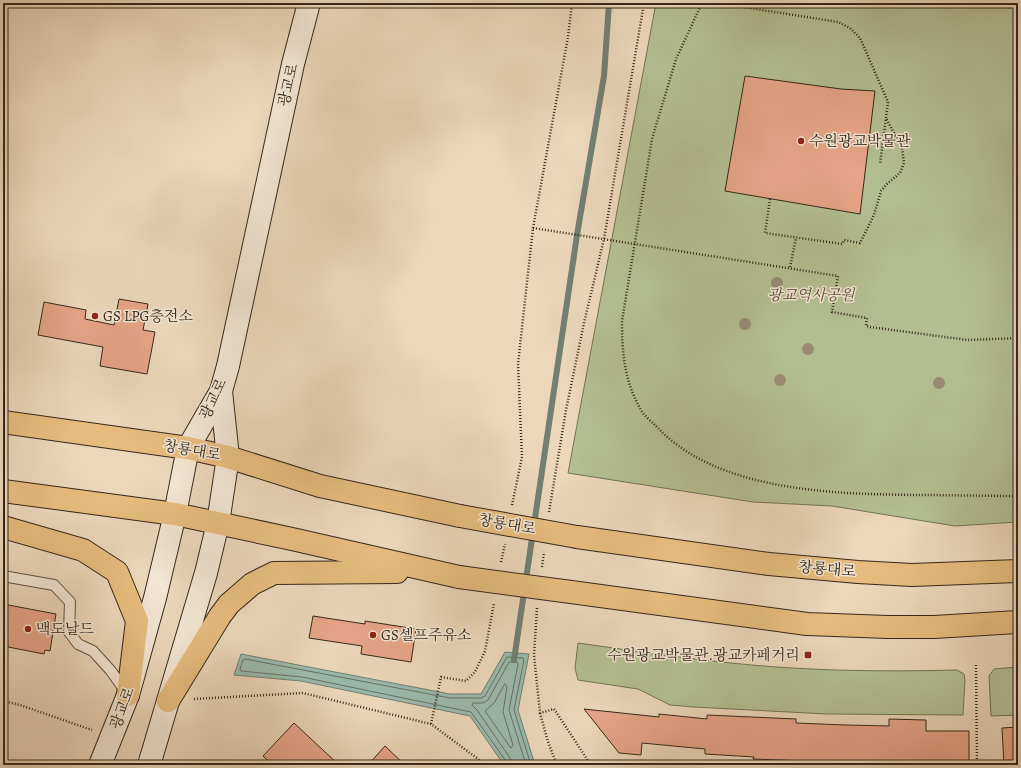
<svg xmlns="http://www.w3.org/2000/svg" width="1021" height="768" viewBox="0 0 1021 768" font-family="Alegreya,'Noto Serif KR',serif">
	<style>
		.green { fill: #b3bf93; stroke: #747457 }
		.water { fill: #99baad; stroke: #718073 }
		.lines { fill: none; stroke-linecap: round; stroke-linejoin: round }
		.shore { stroke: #687164; stroke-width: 1 }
		.stream { stroke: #718073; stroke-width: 6 }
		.building { fill: #e6a488; stroke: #36281b }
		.lane-casing { stroke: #645443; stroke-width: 12 }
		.secondary-casing { stroke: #36281b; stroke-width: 24 }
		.primary-casing { stroke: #36281b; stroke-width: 24 }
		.path { stroke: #36281b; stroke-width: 2.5; stroke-dasharray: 1 2; stroke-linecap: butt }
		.lane { stroke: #f3e5d3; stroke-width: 10 }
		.secondary { stroke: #f3e5d3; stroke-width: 22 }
		.primary { stroke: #e6bc7e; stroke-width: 22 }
		.primary-bridge-casing { stroke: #36281b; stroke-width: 24; stroke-linecap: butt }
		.primary-bridge { stroke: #e6bc7e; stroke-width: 22 }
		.tree { fill: #998c74 }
		.poi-dot { fill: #8f2418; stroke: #f3e5d3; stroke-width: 1.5 }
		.labels { text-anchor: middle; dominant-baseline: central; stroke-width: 3; stroke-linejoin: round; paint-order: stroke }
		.street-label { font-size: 15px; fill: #36281b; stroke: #f3e5d3 }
		.poi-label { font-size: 15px; fill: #36281b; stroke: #f3e5d3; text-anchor: start }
		.park-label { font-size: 15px; font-style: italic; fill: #554e39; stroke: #f3e5d3 }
	</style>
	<rect width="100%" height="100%" fill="#ecd7bb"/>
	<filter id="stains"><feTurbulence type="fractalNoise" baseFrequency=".005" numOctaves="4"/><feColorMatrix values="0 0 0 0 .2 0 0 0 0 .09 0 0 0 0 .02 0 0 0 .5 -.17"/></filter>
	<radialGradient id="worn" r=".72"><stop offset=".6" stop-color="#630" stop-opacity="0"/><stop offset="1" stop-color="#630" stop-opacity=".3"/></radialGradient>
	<!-- green -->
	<g class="green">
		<path d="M656,3H1018V522L955,526L832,506L753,502L568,473Z"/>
		<path d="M578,643C629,650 679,658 731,663C806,671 882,672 957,670L964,674L965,680L963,715L826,714L694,707L670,705L638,689L578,680L575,668Z"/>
		<path d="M1018,667V715L991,716L989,676L994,669Z"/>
	</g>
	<!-- water -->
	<path class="water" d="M505,652L529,654L518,710L535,765H504L470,716L301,681L234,675L241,654L450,694H481Z"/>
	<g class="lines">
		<!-- shore -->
		<g class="shore">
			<path d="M505,684L507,687L503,712L513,745L511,748L510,747L485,711L494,703Z"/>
			<path d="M507,765L506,761L471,712L302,677L241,671L240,669L243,660L245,659L450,698H481L485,696L507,657L523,658L524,660L514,710L531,765"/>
			<path d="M512,765L510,758L477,710L472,705L473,703H483L488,700L509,662H517L518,664L509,710L526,765"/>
		</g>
		<!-- stream -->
		<path class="stream" d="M514,660L577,235L604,76L609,3"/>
	</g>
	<!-- building -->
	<g class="building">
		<path d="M745,76L841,89L875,91L860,214L725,191Z"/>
		<path d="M119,299L148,304L143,330L155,332L147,374L100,366L103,347L38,335L44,302L86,310L85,319L114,325Z"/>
		<path d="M3,604L56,614L50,651L45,650L44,654L3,646Z"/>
		<path d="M313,616L365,624V621L416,629L411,662L361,654L362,646L309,638Z"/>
		<path d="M584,709L659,717V714L707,719V715L796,719V723L846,725L889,726V719L926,720V731H969V763L882,762V764L753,759L754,757L705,754V749L642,743L641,755L619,753Z"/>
		<path d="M294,723L339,765H273L263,756Z"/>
		<path d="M1018,727V765H1004L1002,728Z"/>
		<path d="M385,746L405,765H368Z"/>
	</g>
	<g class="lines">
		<defs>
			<path id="lane" d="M3,576L54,585L70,602L69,632L78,644L93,651L111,671L126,692"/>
			<g id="secondary">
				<path d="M100,765L128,695L155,598L175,514L188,448L221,391L228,366L293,64L309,3"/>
				<path d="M149,765L206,573L218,523L228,457L221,391"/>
			</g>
			<g id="primary">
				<path d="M3,422L188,448L228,457L320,486L460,516"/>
				<path d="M3,491L175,514L292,539L459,577"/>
				<path d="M3,527L83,550L117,572L137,621L128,695"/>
				<path d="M577,537L769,564L858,572L912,575L1018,571"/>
				<path d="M571,592L807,624L888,627H934L1018,622"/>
				<path d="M168,701L220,616L229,604L252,584L274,573L397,572"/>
			</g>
		</defs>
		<!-- lane casing -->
		<use href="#lane" class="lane-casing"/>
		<!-- secondary casing -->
		<use href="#secondary" class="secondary-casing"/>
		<!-- primary casing -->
		<use href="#primary" class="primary-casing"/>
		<!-- path -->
		<g class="path">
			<path d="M702,3L676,59L652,139L622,321C622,352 624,380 640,408C643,415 651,421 656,426C717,492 834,494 918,495C951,495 985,496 1018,496"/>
			<path d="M718,3L838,22L850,28L860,38L888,102L880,164"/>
			<path d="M770,199L765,233L842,244L844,240L860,243L874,215L881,191L887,184L900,173L904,163L902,148L886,118"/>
			<path d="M533,228L838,276L832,312L867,318L866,326L870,327L968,340L1018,338"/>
			<path d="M790,267L796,238"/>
			<path d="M512,505L522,457L518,364L533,228L568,37L572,3"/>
			<path d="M549,512L566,410L584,323L604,239L644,3"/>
			<path d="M501,562L505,544"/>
			<path d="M542,567L544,552"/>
			<path d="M537,608L534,655L540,713L554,709L591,765"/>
			<path d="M976,665L977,765"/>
			<path d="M194,699L303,693L431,724L478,759L482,765"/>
			<path d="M3,701L20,705L92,730"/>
			<path d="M540,713L548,742L557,765"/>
			<path d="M431,724L441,677L466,681L475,672L485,651L494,603"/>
		</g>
		<!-- lane -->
		<use href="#lane" class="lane"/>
		<!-- secondary -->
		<use href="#secondary" class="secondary"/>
		<!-- primary -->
		<use href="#primary" class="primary"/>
		<defs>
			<g id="primary-bridge">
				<path d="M460,516L577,537"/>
				<path d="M459,577L571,592"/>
			</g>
		</defs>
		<!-- primary-bridge casing -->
		<use href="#primary-bridge" class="primary-bridge-casing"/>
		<!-- primary-bridge -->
		<use href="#primary-bridge" class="primary-bridge"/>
	</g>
	<!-- trees -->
	<g class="tree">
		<circle cx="777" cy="283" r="6"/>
		<circle cx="745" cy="324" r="6"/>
		<circle cx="808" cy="349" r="6"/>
		<circle cx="780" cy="380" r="6"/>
		<circle cx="939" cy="383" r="6"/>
	</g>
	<!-- markers -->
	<g class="poi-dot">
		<circle cx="801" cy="141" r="4"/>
		<circle cx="95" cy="316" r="4"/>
		<circle cx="28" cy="629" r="4"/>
		<circle cx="373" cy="635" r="4"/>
		<rect x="804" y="651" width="8" height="8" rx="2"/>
	</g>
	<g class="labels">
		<!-- street labels -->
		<g class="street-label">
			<text transform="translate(288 85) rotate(-77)">광교로</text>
			<text transform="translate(213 399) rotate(-65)">광교로</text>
			<text transform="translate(192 450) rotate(10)">창룡대로</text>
			<text transform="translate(507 524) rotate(10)">창룡대로</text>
			<text transform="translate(827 569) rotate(5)">창룡대로</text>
			<text transform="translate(122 708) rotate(-70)">광교로</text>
		</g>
		<!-- poi labels -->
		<g class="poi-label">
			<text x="809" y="141">수원광교박물관</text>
			<text x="103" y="316">GS LPG충전소</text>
			<text x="36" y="629">맥도날드</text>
			<text x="381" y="635">GS셀프주유소</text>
			<text x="800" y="655" text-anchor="end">수원광교박물관.광교카페거리</text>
		</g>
		<!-- park labels -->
		<g class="park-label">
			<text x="811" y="295">광교역사공원</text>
		</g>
	</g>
	<!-- margin -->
	<rect width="1021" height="768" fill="none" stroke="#ecd7bb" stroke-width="16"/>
	<rect x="4" y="4" width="1013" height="760" fill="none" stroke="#36281b" stroke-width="2"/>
	<rect x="8" y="8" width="1005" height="752" fill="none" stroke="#36281b"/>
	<rect width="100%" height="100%" filter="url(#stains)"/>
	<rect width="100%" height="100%" fill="url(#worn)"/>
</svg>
